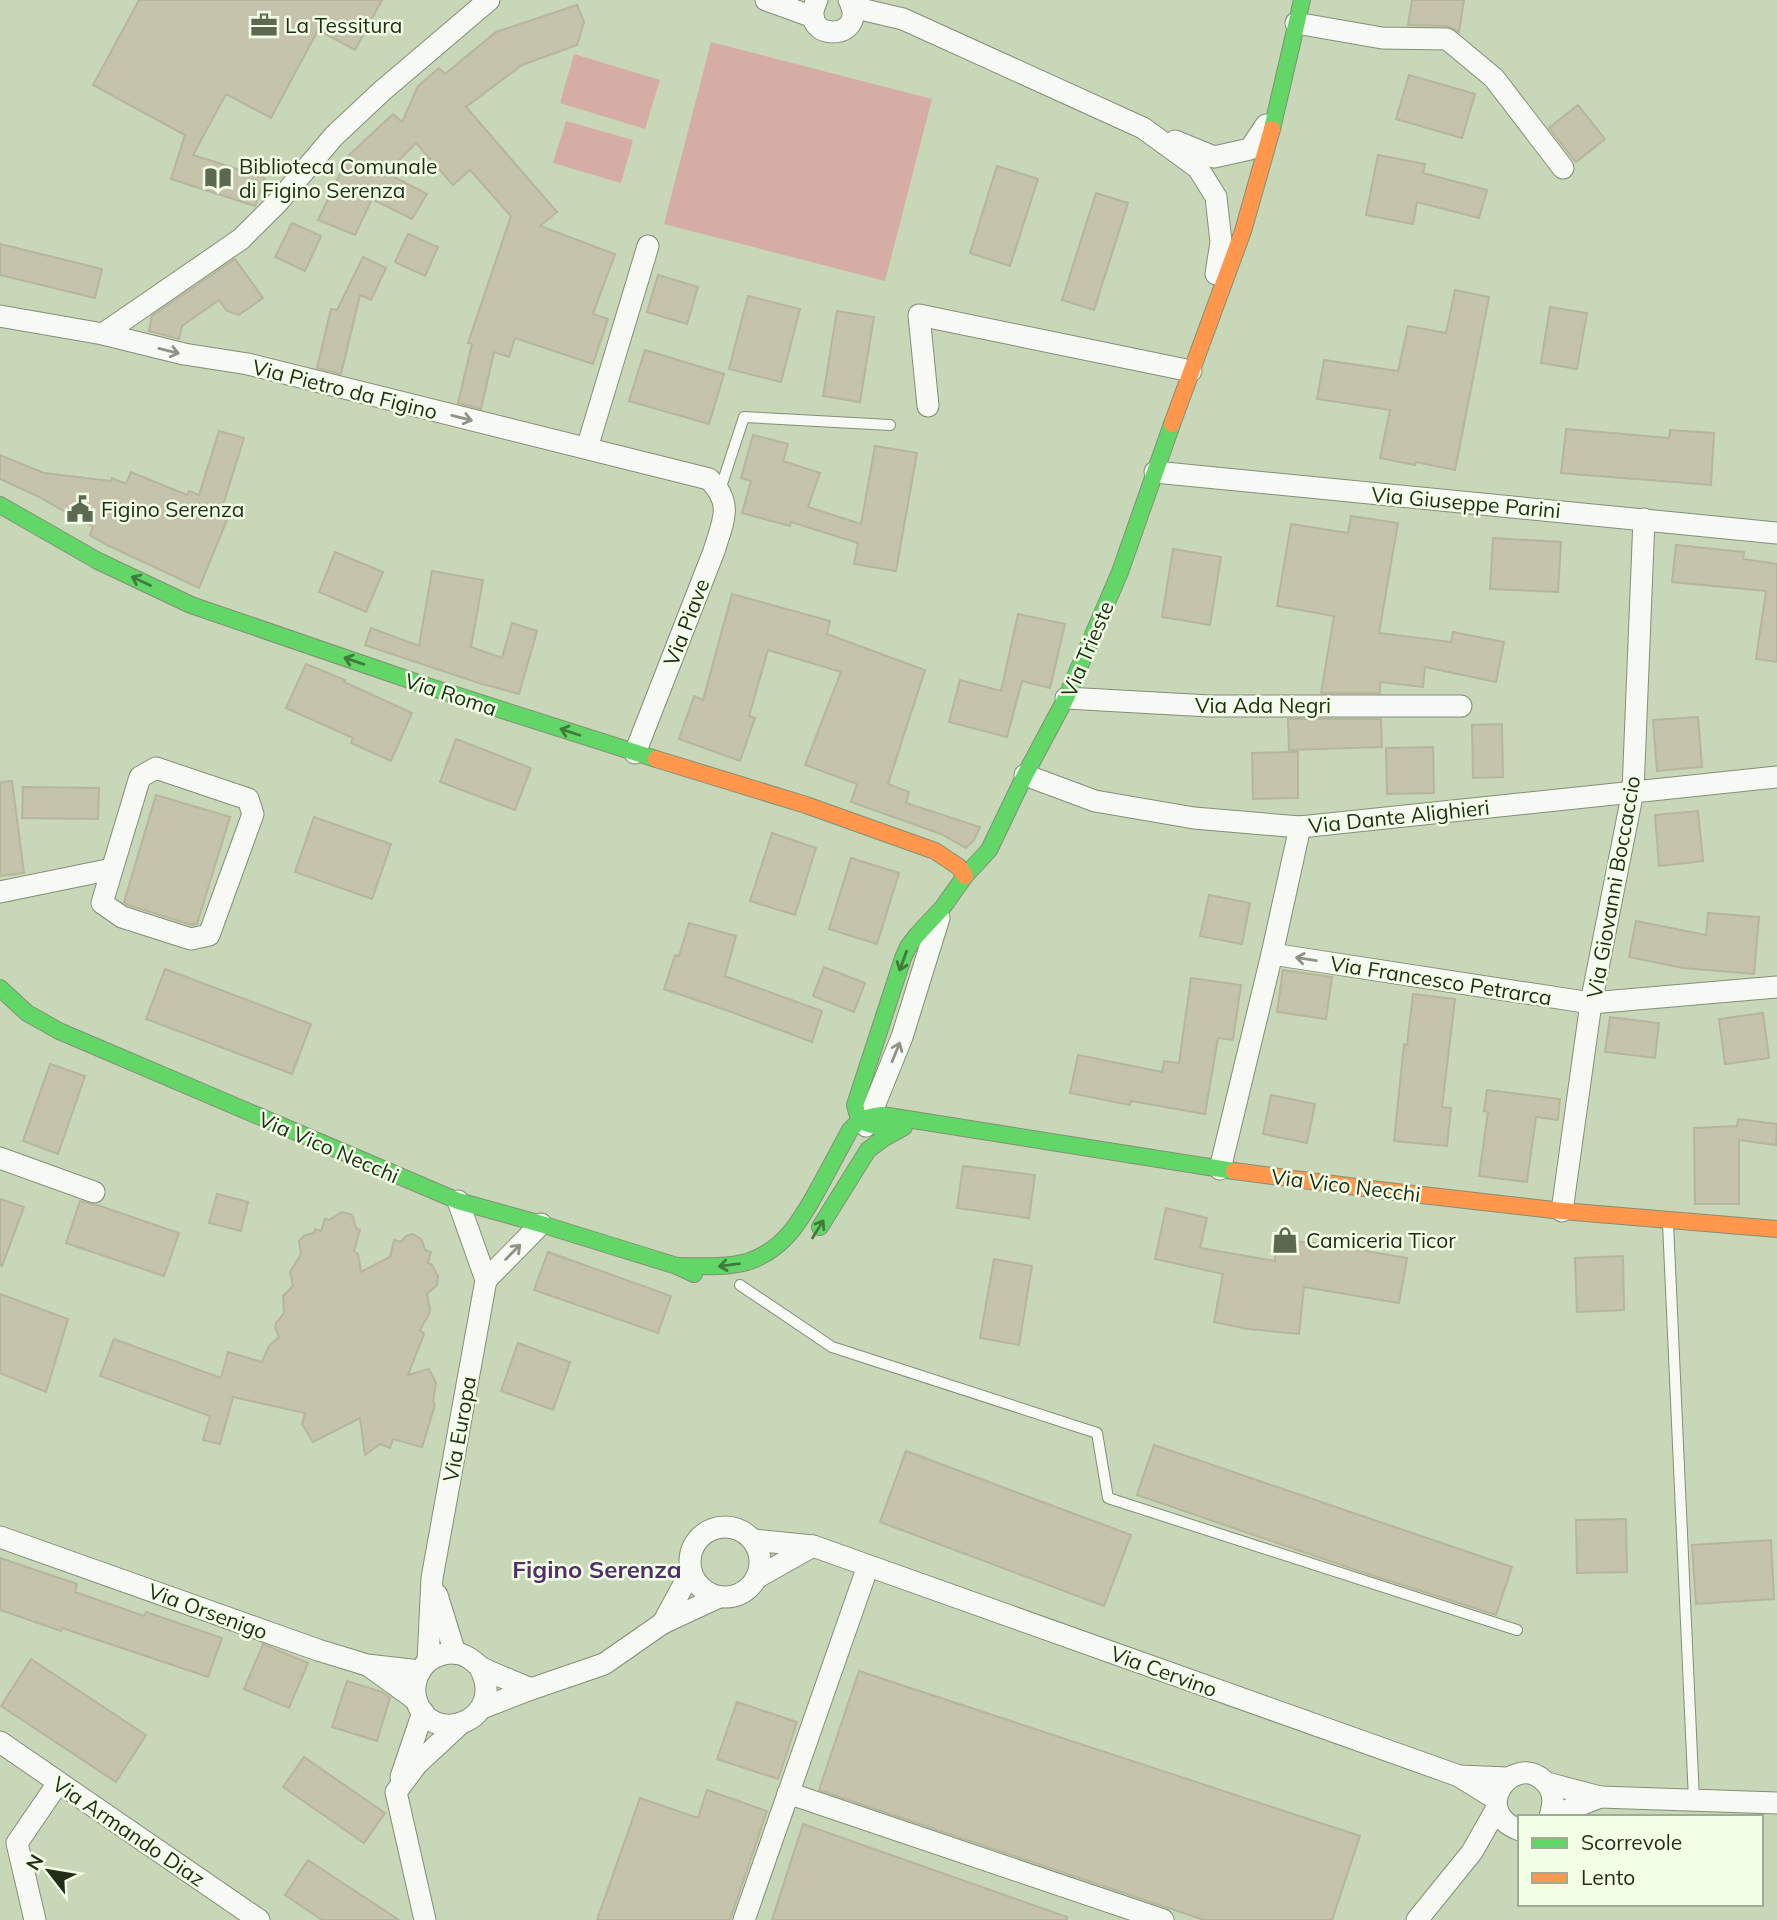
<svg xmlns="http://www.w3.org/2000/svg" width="1777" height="1920" viewBox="0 0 1777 1920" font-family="Mulish,sans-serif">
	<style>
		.green { fill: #d5ada5 }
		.building { fill: #c5c3ab; stroke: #b6b59d; stroke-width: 2 }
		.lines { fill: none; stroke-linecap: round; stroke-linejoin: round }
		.lane-casing { stroke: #838f76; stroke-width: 12 }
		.street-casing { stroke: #838f76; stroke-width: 23 }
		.fast-casing { stroke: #838f76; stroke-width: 18 }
		.slow-casing { stroke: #838f76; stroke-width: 18 }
		.lane { stroke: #f7f9f4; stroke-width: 10 }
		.street { stroke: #f7f9f4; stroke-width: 21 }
		.fast { stroke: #63d668; stroke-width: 16 }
		.slow { stroke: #ff974d; stroke-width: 16 }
		.oneway { stroke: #8d9486 }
		.oneway2 { stroke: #407a3c }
		.labels { text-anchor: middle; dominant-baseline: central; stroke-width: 5; stroke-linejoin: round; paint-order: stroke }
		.poi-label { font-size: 21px; fill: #232e18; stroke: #f2ffe7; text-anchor: start }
		.street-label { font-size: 21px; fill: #232e18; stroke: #f2ffe7 }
		.quarter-label { font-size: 24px; font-weight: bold; fill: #522f68; stroke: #f2ffe7 }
	</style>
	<rect width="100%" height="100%" fill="#c7d7b7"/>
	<!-- green -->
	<g class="green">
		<path d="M711,42L932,99L885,281L664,224Z"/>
		<path d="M574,54L660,80L645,129L560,103Z"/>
		<path d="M566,121L633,140L621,183L553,163Z"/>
	</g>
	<!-- building -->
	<g class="building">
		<path d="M139,0H382L355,50L318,30L271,118L226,94L193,155L265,178L255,206L171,179L185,135L93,85Z"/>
		<path d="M1412,0H1464L1459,32L1447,26L1408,25Z"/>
		<path d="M577,5L584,22L577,45L522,65L466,107L557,212L540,226L615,254L593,314L608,319L593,364L515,338L509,357L494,352L481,409L458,403L472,344L468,343L511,216L470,170L453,185L416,143L386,173L427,194L412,219L372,199L355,235L318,220L349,155L393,114L402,122L418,86L439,68L445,74L496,32Z"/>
		<path d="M1409,75L1475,94L1462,138L1396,119Z"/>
		<path d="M1578,105L1605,139L1576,162L1549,128Z"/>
		<path d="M1378,155L1425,164L1423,173L1487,190L1479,218L1417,202L1413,224L1366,215Z"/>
		<path d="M997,166L1038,179L1010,266L970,253Z"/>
		<path d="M1096,193L1128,203L1094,310L1062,300Z"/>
		<path d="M292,223L321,236L305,271L275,257Z"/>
		<path d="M408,234L438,247L425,276L395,262Z"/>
		<path d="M0,244L102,269L95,298L0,275Z"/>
		<path d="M363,257L386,268L371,300L360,295L341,374L317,368L331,309L337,310Z"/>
		<path d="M235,259L263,298L239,315L227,311L219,300L182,326L179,339L149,331L152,316Z"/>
		<path d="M658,275L698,287L687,324L647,312Z"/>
		<path d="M1455,290L1489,297L1455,470L1416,462L1415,465L1380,458L1390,410L1317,399L1324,360L1398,371L1408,326L1446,333Z"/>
		<path d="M748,296L800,309L781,382L729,369Z"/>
		<path d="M1550,307L1587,313L1577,369L1541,363Z"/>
		<path d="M837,311L874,317L860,402L823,396Z"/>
		<path d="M645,350L724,374L709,424L629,401Z"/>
		<path d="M1566,429L1669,438L1670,430L1714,433L1711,485L1561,473Z"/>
		<path d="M219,431L244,438L223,505L232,508L199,588L107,545L90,535L93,527L37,496L0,479V455L44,473L111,481L112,478L126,484L131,472L187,495L189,491L199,495Z"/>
		<path d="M753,435L788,444L783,461L820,473L808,507L861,524L875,446L917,453L896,571L854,564L858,543L791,522L790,526L742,513L751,481L741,478Z"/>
		<path d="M1351,516L1398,523L1379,633L1451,642L1453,632L1504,642L1496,682L1425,667L1423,687L1380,682V693H1321L1334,616L1277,606L1291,524L1348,533Z"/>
		<path d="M1493,538L1561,542L1558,592L1490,589Z"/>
		<path d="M1676,545L1744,552L1743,559L1777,564V662L1756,659L1766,591L1672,582Z"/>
		<path d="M1173,549L1221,557L1210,625L1162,617Z"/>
		<path d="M335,552L383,572L366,612L319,592Z"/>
		<path d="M432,571L483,580L471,647L502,658L512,623L537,631L519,694L479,683L365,645L371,628L419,646Z"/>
		<path d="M732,594L830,621L827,634L925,670L888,784L909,792L906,803L980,827L974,840L966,848L941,834L851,802L857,784L805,765L841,672L768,650L749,716L755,718L740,761L679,739L694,696L703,700Z"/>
		<path d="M1018,614L1065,624L1050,688L1022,681L1007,737L949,722L960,680L1001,691Z"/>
		<path d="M306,664L345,680L344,682L412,713L391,761L351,743L353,738L286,708Z"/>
		<path d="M1698,717L1702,767L1657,771L1653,720Z"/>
		<path d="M1288,719H1381L1382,747L1289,750Z"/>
		<path d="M1502,724L1503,777L1473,778L1472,725Z"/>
		<path d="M456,739L531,768L515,810L440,782Z"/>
		<path d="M1433,747L1434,793L1387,794L1386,748Z"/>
		<path d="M1298,752V798L1253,799L1252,753Z"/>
		<path d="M12,781L24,873L0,876V782Z"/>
		<path d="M23,787L99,788L98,819L22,818Z"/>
		<path d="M156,795L230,817L197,924L192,925L128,905L124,902Z"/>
		<path d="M1698,811L1703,861L1659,866L1655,815Z"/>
		<path d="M314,817L391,844L372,899L295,872Z"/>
		<path d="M772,833L816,848L795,915L750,901Z"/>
		<path d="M851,858L899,873L877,944L829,929Z"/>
		<path d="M1209,895L1250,903L1242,944L1200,936Z"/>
		<path d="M1708,913L1759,917L1754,974L1683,968L1629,957L1636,921L1706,935Z"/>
		<path d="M689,923L736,936L725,976L822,1011L812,1042L726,1010L664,989L675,955L679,956Z"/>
		<path d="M824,967L865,983L854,1012L813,996Z"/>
		<path d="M165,969L311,1024L292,1074L146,1019Z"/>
		<path d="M1283,970L1332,977L1326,1019L1277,1012Z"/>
		<path d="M1191,978L1241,985L1233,1040L1218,1038L1205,1114L1131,1101L1130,1105L1070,1093L1078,1055L1162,1072L1164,1061L1179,1063Z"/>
		<path d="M1413,994L1455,999L1442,1107L1451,1108L1447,1146L1394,1141L1404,1044L1407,1045Z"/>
		<path d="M1763,1013L1769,1058L1725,1064L1719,1019Z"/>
		<path d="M1610,1017L1659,1023L1655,1058L1605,1052Z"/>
		<path d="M50,1064L85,1076L58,1154L23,1141Z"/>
		<path d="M1487,1090L1560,1099L1558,1120L1536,1117L1527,1182L1479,1176L1488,1112L1484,1111Z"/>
		<path d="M1271,1095L1315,1104L1307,1143L1263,1134Z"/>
		<path d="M1738,1119L1777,1124L1776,1145L1739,1140V1204H1695L1694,1128L1737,1126Z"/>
		<path d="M963,1166L1035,1175L1029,1218L957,1208Z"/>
		<path d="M217,1194L248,1202L241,1231L209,1223Z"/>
		<path d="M0,1199L24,1207L2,1266L0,1265Z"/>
		<path d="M80,1201L97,1205L179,1233L164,1276L66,1243Z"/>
		<path d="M1166,1208L1207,1218L1200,1248L1275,1261L1277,1239L1337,1246L1407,1258L1399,1303L1304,1287L1299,1334L1248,1329L1214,1322L1223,1274L1155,1259Z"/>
		<path d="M342,1212L350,1214L353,1217L356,1228L360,1230L354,1251L358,1254L361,1272L390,1257L394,1240L401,1242L406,1236L413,1234L422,1240L425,1250L431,1252L428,1263L432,1265L438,1276L437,1285L427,1294L430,1309L429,1314L420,1330L424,1334L408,1375L429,1369L436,1383L433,1401L435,1405L422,1447L393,1439L390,1448L380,1444L365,1455L360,1418L313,1442L302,1424L305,1413L233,1397L220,1444L203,1440L210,1416L100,1376L114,1339L221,1378L228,1352L262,1362L269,1346L279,1337L275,1327L276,1323L284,1313L283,1296L293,1286L290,1272L301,1254L299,1241L305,1235L314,1233L315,1229L321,1231L325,1219L329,1220Z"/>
		<path d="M548,1252L671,1296L658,1333L534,1290Z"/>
		<path d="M1623,1256L1624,1310L1577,1312L1575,1258Z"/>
		<path d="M994,1259L1032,1266L1019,1345L980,1338Z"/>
		<path d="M0,1294L68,1319L46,1392L0,1373Z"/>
		<path d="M518,1343L570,1362L553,1410L501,1391Z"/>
		<path d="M1154,1445L1512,1567L1496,1615L1362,1572L1137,1495Z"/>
		<path d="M906,1451L1131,1535L1104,1606L880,1522Z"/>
		<path d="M1626,1519L1627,1572L1577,1573L1576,1520Z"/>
		<path d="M1771,1540L1774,1599L1696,1604L1692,1545Z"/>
		<path d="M0,1558L77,1584L75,1592L144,1616L146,1612L222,1638L208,1677L62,1628L61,1631L0,1610Z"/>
		<path d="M263,1644L308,1663L289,1708L244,1689Z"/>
		<path d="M31,1659L146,1735L116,1782L1,1706Z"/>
		<path d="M859,1671L1360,1836L1332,1920H1204L819,1790Z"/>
		<path d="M347,1681L382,1692L390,1698L377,1741L332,1727Z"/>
		<path d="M737,1702L797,1722L778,1779L717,1759Z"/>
		<path d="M304,1757L385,1813L364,1843L283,1787Z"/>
		<path d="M707,1790L767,1811L730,1920H597L640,1798L698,1818Z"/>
		<path d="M803,1824L1067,1917V1920H772Z"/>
		<path d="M308,1860L399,1920H322L285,1895Z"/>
	</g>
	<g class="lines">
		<defs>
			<g id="lane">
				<path d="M720,490L744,417L890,425"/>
				<path d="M1668,1223L1694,1800"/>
				<path d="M740,1285L832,1347L1097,1433L1108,1498L1517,1630"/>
			</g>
			<g id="street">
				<path d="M766,0L813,17"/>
				<path d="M817,0C795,43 871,42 849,0"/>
				<path d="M852,7L903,19L1143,128L1198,168L1216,197L1221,242L1216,274"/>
				<path d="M1296,23L1382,38L1447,39L1494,78L1563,168"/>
				<path d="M1175,141L1214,157L1250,149L1266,125"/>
				<path d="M0,316L103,334L184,354L248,364L709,479C734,504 723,521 714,551L635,753"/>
				<path d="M103,334L241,239L278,202L334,136L382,91L489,0"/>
				<path d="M928,406L919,315L1191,371"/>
				<path d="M587,448L648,246"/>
				<path d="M1155,472L1777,533"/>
				<path d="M1066,698L1209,706H1461"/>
				<path d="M156,768L248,799L253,814L209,935L191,939L122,917L102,903L140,777Z"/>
				<path d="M1025,775L1095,801L1194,818L1300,827L1777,777"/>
				<path d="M0,892L112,869"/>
				<path d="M1272,954L1591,1003L1777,987"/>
				<path d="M866,1126L902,1037L939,918"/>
				<path d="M0,1158L94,1192"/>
				<path d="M1220,1169L1272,954L1300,827"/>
				<path d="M1562,1211L1591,1003L1633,791L1644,519"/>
				<path d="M486,1280L541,1224"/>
				<circle cx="725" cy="1562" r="35"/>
				<path d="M0,1537L318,1650L367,1665L420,1671"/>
				<path d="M753,1540L813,1546L1459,1776"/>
				<path d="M758,1577L813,1546"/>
				<path d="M437,1595L455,1653"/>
				<path d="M663,1623L691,1571"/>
				<path d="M428,1661L432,1578L486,1280L458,1201"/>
				<path d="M369,1666L416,1700"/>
				<path d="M479,1666C510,1721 429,1749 416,1699C413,1689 416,1676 422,1668C432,1654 454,1648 469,1658C474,1661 477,1665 482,1668C498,1676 515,1682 531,1689L604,1664L663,1623L719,1597"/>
				<path d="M482,1708L531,1689"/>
				<path d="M0,1742L259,1920"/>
				<path d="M401,1777L423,1712"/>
				<path d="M1547,1783L1600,1797L1550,1817"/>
				<path d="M788,1793L1163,1920"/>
				<path d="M1600,1797L1777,1803"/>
				<path d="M1496,1799L1459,1776L1508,1778"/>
				<path d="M1520,1830C1468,1812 1513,1751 1544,1781C1555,1791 1554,1803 1550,1817"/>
				<path d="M35,1920L17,1843L58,1783"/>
				<path d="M425,1920L396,1792L417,1764L460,1724"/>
				<path d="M744,1920L868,1566"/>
				<path d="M1417,1920L1472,1852L1497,1808"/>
			</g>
			<g id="fast">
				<path d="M1272,129L1302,0"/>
				<path d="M0,505L98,561L191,605L430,687L656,759"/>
				<path d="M0,988L27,1013L59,1031L458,1201L541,1224L677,1266L694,1274"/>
				<path d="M900,1129C885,1129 872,1127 859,1120L855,1105L903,958L908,947L917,935L943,907L965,876L989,850L1025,775L1066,698L1120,572L1172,424"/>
				<path d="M820,1227L868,1150L884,1138L904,1127"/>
				<path d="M677,1266C700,1266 724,1268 747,1262C786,1250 804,1215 822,1182C831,1165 841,1147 850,1130C859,1120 868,1116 882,1115L1234,1171"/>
			</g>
			<g id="slow">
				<path d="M1172,424L1243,231L1272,129"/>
				<path d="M656,759L806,805L935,851L959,867L965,876"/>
				<path d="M1234,1171L1387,1191L1562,1211L1777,1229"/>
			</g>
		</defs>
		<!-- lane casing -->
		<use href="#lane" class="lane-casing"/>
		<!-- street casing -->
		<use href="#street" class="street-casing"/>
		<!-- fast casing -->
		<use href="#fast" class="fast-casing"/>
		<!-- slow casing -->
		<use href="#slow" class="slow-casing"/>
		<!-- lane -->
		<use href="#lane" class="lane"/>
		<!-- street -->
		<use href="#street" class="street"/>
		<!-- fast -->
		<use href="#fast" class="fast"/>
		<!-- slow -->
		<use href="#slow" class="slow"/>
	</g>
	<!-- one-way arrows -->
	<defs><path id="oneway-shaft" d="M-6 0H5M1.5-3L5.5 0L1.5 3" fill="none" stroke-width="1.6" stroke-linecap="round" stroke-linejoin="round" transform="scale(1.75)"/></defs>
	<g class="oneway">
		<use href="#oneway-shaft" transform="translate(169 351) rotate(14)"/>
		<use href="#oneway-shaft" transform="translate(462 418) rotate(14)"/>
		<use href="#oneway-shaft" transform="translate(1306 959) rotate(-171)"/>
		<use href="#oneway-shaft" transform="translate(896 1052) rotate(-68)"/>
		<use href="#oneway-shaft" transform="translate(513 1252) rotate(-45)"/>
	</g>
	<g class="oneway2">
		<use href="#oneway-shaft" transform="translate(141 581) rotate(-155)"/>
		<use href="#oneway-shaft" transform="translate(354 661) rotate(-161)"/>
		<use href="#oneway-shaft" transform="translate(570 732) rotate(-162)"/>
		<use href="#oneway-shaft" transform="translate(903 961) rotate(110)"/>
		<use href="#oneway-shaft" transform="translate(818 1229) rotate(-58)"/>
		<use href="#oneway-shaft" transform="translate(729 1265) rotate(173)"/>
	</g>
	<!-- icons -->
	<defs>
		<symbol id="office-bare" viewBox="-9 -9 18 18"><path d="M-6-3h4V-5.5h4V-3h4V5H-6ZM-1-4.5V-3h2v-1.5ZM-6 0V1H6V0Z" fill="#5c6950" stroke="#f2ffe7" stroke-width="2.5" paint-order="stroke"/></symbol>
		<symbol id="library-bare" viewBox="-9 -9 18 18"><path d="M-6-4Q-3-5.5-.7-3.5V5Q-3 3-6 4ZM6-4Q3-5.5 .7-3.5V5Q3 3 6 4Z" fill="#5c6950" stroke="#f2ffe7" stroke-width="2.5" paint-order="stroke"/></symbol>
		<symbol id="civic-bare" viewBox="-9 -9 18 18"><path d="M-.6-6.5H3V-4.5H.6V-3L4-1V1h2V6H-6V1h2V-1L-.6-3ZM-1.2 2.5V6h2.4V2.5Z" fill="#5c6950" stroke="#f2ffe7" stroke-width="2.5" paint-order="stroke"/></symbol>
		<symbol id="shop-bare" viewBox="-9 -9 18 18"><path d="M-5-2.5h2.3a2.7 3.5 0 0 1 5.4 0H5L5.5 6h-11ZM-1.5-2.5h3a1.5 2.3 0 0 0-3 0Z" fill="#5c6950" stroke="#f2ffe7" stroke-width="2.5" paint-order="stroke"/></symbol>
	</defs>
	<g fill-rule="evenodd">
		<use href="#office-bare" x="245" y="6" width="38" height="38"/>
		<use href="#library-bare" x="199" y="159" width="38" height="38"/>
		<use href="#civic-bare" x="61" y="490" width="38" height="38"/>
		<use href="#shop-bare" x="1266" y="1221" width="38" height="38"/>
	</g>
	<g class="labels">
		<!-- poi labels -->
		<g class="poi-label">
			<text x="285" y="25">La Tessitura</text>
			<text x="239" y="166">Biblioteca Comunale<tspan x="239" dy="24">di Figino Serenza</tspan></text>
			<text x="101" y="509">Figino Serenza</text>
			<text x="1306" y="1240">Camiceria Ticor</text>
		</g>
		<!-- street labels -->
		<g class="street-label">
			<text transform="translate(345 389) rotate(14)">Via Pietro da Figino</text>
			<text transform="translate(1466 502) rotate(5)">Via Giuseppe Parini</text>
			<text transform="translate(686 622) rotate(-69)">Via Piave</text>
			<text transform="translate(1087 649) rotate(-67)">Via Trieste</text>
			<text transform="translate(451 694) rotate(18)">Via Roma</text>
			<text x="1263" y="705">Via Ada Negri</text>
			<text transform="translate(1399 816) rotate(-6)">Via Dante Alighieri</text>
			<text transform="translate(1613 887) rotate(-80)">Via Giovanni Boccaccio</text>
			<text transform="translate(1441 980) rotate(9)">Via Francesco Petrarca</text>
			<text transform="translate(329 1147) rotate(23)">Via Vico Necchi</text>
			<text transform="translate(1346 1185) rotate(7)">Via Vico Necchi</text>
			<text transform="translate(459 1429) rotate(-80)">Via Europa</text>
			<text transform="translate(208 1611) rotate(20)">Via Orsenigo</text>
			<text transform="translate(1164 1671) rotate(20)">Via Cervino</text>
			<text transform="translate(129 1831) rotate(34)">Via Armando Diaz</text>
		</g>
		<!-- quarter labels -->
		<g class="quarter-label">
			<text x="597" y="1569">Figino Serenza</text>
		</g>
	</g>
	<!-- legend -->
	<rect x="1518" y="1815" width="245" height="91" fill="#f2ffe7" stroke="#9fab94" stroke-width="2"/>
	<rect x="1532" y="1838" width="35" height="10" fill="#63d668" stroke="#9fab94" stroke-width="2"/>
	<text x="1581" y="1850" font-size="21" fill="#232e18">Scorrevole</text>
	<rect x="1532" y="1873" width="35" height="10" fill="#ff974d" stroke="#9fab94" stroke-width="2"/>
	<text x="1581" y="1885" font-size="21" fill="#232e18">Lento</text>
	<!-- north arrow -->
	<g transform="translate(49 1871) rotate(301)" stroke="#f2ffe7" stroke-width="5" paint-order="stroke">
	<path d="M0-5L12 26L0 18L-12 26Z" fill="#232e18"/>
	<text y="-10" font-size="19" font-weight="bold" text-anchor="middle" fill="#232e18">N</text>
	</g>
</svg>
